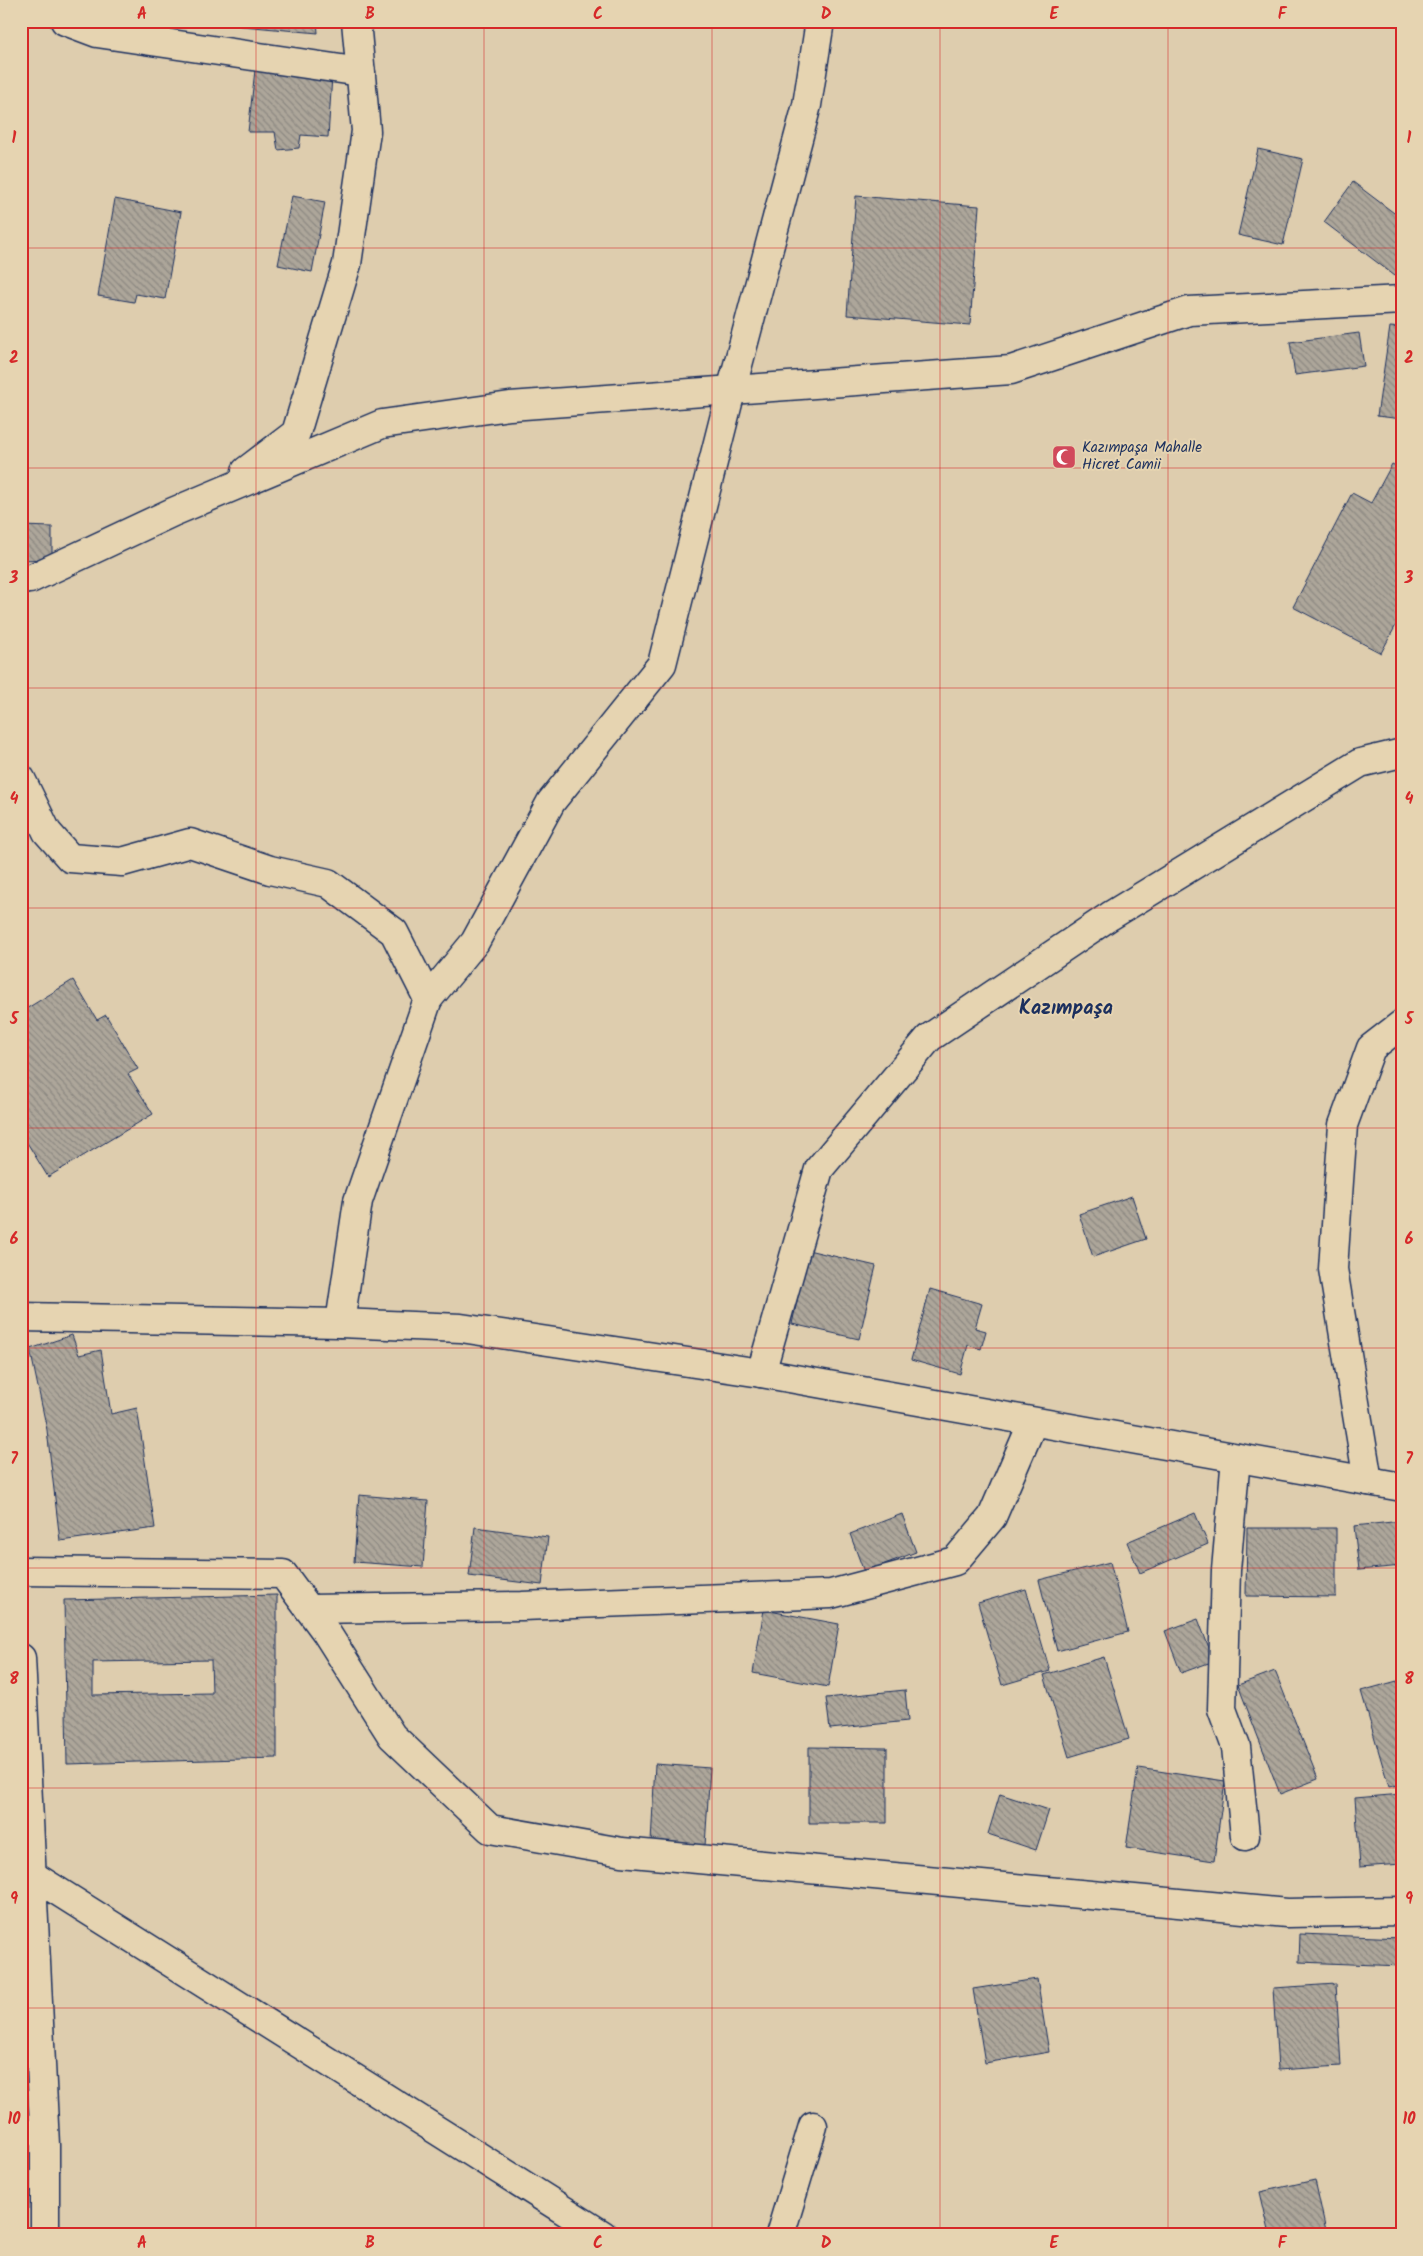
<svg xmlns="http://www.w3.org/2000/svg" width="1423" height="2256" viewBox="0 0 1423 2256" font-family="Kalam,sans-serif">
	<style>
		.building { fill: url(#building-back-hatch); stroke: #1b2f5e; fill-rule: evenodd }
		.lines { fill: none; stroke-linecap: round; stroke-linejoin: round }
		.street-casing { stroke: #1b2f5e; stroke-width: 31 }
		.secondary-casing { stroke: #1b2f5e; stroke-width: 31 }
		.street { stroke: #e6d4b1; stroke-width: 28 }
		.secondary { stroke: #e6d4b1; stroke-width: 28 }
		.grid { fill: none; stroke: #d62828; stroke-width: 1; stroke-opacity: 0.55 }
		.labels { text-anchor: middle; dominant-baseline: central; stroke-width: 4; stroke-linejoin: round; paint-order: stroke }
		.poi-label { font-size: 15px; fill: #1b2f5e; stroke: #e6d4b1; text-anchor: start }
		.district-label { font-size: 20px; font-weight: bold; fill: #1b2f5e; stroke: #e6d4b1 }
		.neatline { fill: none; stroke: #d62828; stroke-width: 2 }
		.grid-label { font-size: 16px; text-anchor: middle; font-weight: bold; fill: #d62828 }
	</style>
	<defs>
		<pattern id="building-back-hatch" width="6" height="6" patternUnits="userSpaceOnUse" patternTransform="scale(1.25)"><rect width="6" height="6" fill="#ada69a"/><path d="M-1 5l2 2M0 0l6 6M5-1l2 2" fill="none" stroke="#8c8881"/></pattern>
	</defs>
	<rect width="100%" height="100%" fill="#decdae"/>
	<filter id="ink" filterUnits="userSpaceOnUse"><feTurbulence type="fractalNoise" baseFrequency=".02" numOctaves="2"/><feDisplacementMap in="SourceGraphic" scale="10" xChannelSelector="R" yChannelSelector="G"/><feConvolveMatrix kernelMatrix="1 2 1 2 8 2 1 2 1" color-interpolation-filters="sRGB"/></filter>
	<g filter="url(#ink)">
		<!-- building -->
		<g class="building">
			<path d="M189,21H317L318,33Z"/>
			<path d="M255,70L332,76L328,137L301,135L299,148L278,150L275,132H248Z"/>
			<path d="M1258,149L1303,159L1283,245L1238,235Z"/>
			<path d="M1353,182L1402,219V267L1395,276L1324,222Z"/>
			<path d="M292,196L325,202L312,272L278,265Z"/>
			<path d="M856,196L979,206L970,325L847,315Z"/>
			<path d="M115,199L181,212L165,299L136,294L134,302L98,296Z"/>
			<path d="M1390,327L1402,328V419L1377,416Z"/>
			<path d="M1359,333L1364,366L1295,375L1290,342Z"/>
			<path d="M1392,464L1402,469V614L1381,653L1293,607L1352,493L1371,503Z"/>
			<path d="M21,526L52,527V559L21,560Z"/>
			<path d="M73,980L97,1020L106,1015L138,1069L128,1074L153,1114L48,1177L23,1136L21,1137V1012Z"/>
			<path d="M1132,1196L1146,1239L1093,1257L1079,1214Z"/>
			<path d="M808,1250L876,1266L859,1339L792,1324Z"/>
			<path d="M930,1289L982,1304L975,1328L986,1331L981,1349L968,1345L960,1374L911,1360Z"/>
			<path d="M72,1335L79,1355L101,1350L111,1414L137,1408L155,1528L60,1541L47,1430L30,1349Z"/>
			<path d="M359,1495L428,1501L423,1567L354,1562Z"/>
			<path d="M1195,1513L1208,1544L1140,1573L1127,1542Z"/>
			<path d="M902,1514L916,1552L864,1572L850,1534Z"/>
			<path d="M1402,1521V1566L1359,1570L1354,1526Z"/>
			<path d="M475,1527L548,1537L542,1585L469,1576Z"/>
			<path d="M1247,1528H1336V1597L1246,1596Z"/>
			<path d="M1110,1562L1128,1632L1057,1651L1039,1580Z"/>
			<path d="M1026,1589L1050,1671L1002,1685L978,1603Z"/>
			<path d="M277,1595V1758L67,1764L64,1600ZM211,1660L212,1693L93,1695V1662Z"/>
			<path d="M764,1610L839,1624L828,1687L753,1673Z"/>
			<path d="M1198,1619L1214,1661L1181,1673L1165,1631Z"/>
			<path d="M1104,1657L1129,1739L1069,1757L1044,1675Z"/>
			<path d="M1275,1671L1318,1779L1280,1794L1238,1685Z"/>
			<path d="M1397,1681L1402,1698V1784L1389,1787L1361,1691Z"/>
			<path d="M905,1690L908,1721L830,1729L826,1698Z"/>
			<path d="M809,1747L887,1748V1823H809Z"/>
			<path d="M655,1764L710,1768L705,1846L651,1843Z"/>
			<path d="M1138,1768L1225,1781L1214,1861L1126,1848Z"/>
			<path d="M1000,1794L1049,1810L1036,1850L988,1834Z"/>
			<path d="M1402,1794V1864L1360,1867L1355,1798Z"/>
			<path d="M1300,1934L1402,1938V1966L1299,1962Z"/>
			<path d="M1037,1979L1049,2052L985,2063L973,1989Z"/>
			<path d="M1336,1984L1341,2066L1278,2070L1273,1988Z"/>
			<path d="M1315,2180L1327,2235H1270L1260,2192Z"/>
		</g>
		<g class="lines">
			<defs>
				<g id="street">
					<path d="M65,21L97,33L361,72"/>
					<path d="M246,471L296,433L347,264L366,131L356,21"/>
					<path d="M21,579H30L173,512L382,424L510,406L1011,370L1189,311L1402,300"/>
					<path d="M21,779L47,832L70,858L122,862L190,843L270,870L328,883L394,932L428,999"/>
					<path d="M340,1323L358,1201L428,999L475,942L551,802L662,664L731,391L807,105L820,21"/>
					<path d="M761,1373L819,1169L929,1038L1110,916L1360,763L1402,753"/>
					<path d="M1236,1458L1226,1570L1222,1709L1236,1747L1245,1836"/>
					<path d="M1368,1481L1333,1269L1339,1181L1343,1125L1371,1048L1402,1024"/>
					<path d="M21,1571L283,1574L326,1632L392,1736L490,1829L622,1852L1287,1913L1402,1911"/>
					<path d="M309,1609L522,1606L831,1594L955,1561L992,1517L1033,1422"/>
					<path d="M32,1875L603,2235"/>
					<path d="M780,2235L813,2126"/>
				</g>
				<g id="secondary">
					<path d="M21,1317L340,1323L461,1328L761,1373L1402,1487"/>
					<path d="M21,1658L45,2145V2235"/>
				</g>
			</defs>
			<!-- street casing -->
			<use href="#street" class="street-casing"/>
			<!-- secondary casing -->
			<use href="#secondary" class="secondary-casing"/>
			<!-- street -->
			<use href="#street" class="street"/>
			<!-- secondary -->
			<use href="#secondary" class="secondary"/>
		</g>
	</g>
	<!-- grid -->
	<path class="grid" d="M256,21V2235M484,21V2235M712,21V2235M940,21V2235M1168,21V2235M21,248H1402M21,468H1402M21,688H1402M21,908H1402M21,1128H1402M21,1348H1402M21,1568H1402M21,1788H1402M21,2008H1402"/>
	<!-- icons -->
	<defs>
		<symbol id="mosque-square" viewBox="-11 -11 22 22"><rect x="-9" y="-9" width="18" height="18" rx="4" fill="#d1495b" stroke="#e6d4b1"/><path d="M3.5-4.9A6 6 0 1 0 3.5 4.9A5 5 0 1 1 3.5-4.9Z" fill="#fff"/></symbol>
	</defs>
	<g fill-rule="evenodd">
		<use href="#mosque-square" x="1050" y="443" width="28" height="28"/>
	</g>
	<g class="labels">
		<!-- poi labels -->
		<g class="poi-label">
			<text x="1082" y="448">Kazımpaşa Mahalle<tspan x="1082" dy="17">Hicret Camii</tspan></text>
		</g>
		<!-- district labels -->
		<g class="district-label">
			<text x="1066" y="1009">Kazımpaşa</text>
		</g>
	</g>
	<!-- margin -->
	<rect width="1423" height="2256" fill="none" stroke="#e6d4b1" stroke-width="55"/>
	<rect x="28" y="28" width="1368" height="2200" class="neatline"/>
	<g class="grid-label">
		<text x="142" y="19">A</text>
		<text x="370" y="19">B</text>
		<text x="598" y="19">C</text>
		<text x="826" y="19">D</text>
		<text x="1054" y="19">E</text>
		<text x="1282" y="19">F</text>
		<text x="14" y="143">1</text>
		<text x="1409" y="143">1</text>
		<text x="14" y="363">2</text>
		<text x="1409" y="363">2</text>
		<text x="14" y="583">3</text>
		<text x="1409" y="583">3</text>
		<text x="14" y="804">4</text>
		<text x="1409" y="804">4</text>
		<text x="14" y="1024">5</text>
		<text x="1409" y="1024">5</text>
		<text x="14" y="1244">6</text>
		<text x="1409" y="1244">6</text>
		<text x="14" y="1464">7</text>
		<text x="1409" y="1464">7</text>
		<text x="14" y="1684">8</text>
		<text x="1409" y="1684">8</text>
		<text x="14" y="1904">9</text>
		<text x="1409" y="1904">9</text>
		<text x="14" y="2124">10</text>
		<text x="1409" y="2124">10</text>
		<text x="142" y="2248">A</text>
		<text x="370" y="2248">B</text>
		<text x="598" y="2248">C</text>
		<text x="826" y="2248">D</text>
		<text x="1054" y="2248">E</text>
		<text x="1282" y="2248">F</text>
	</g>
</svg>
